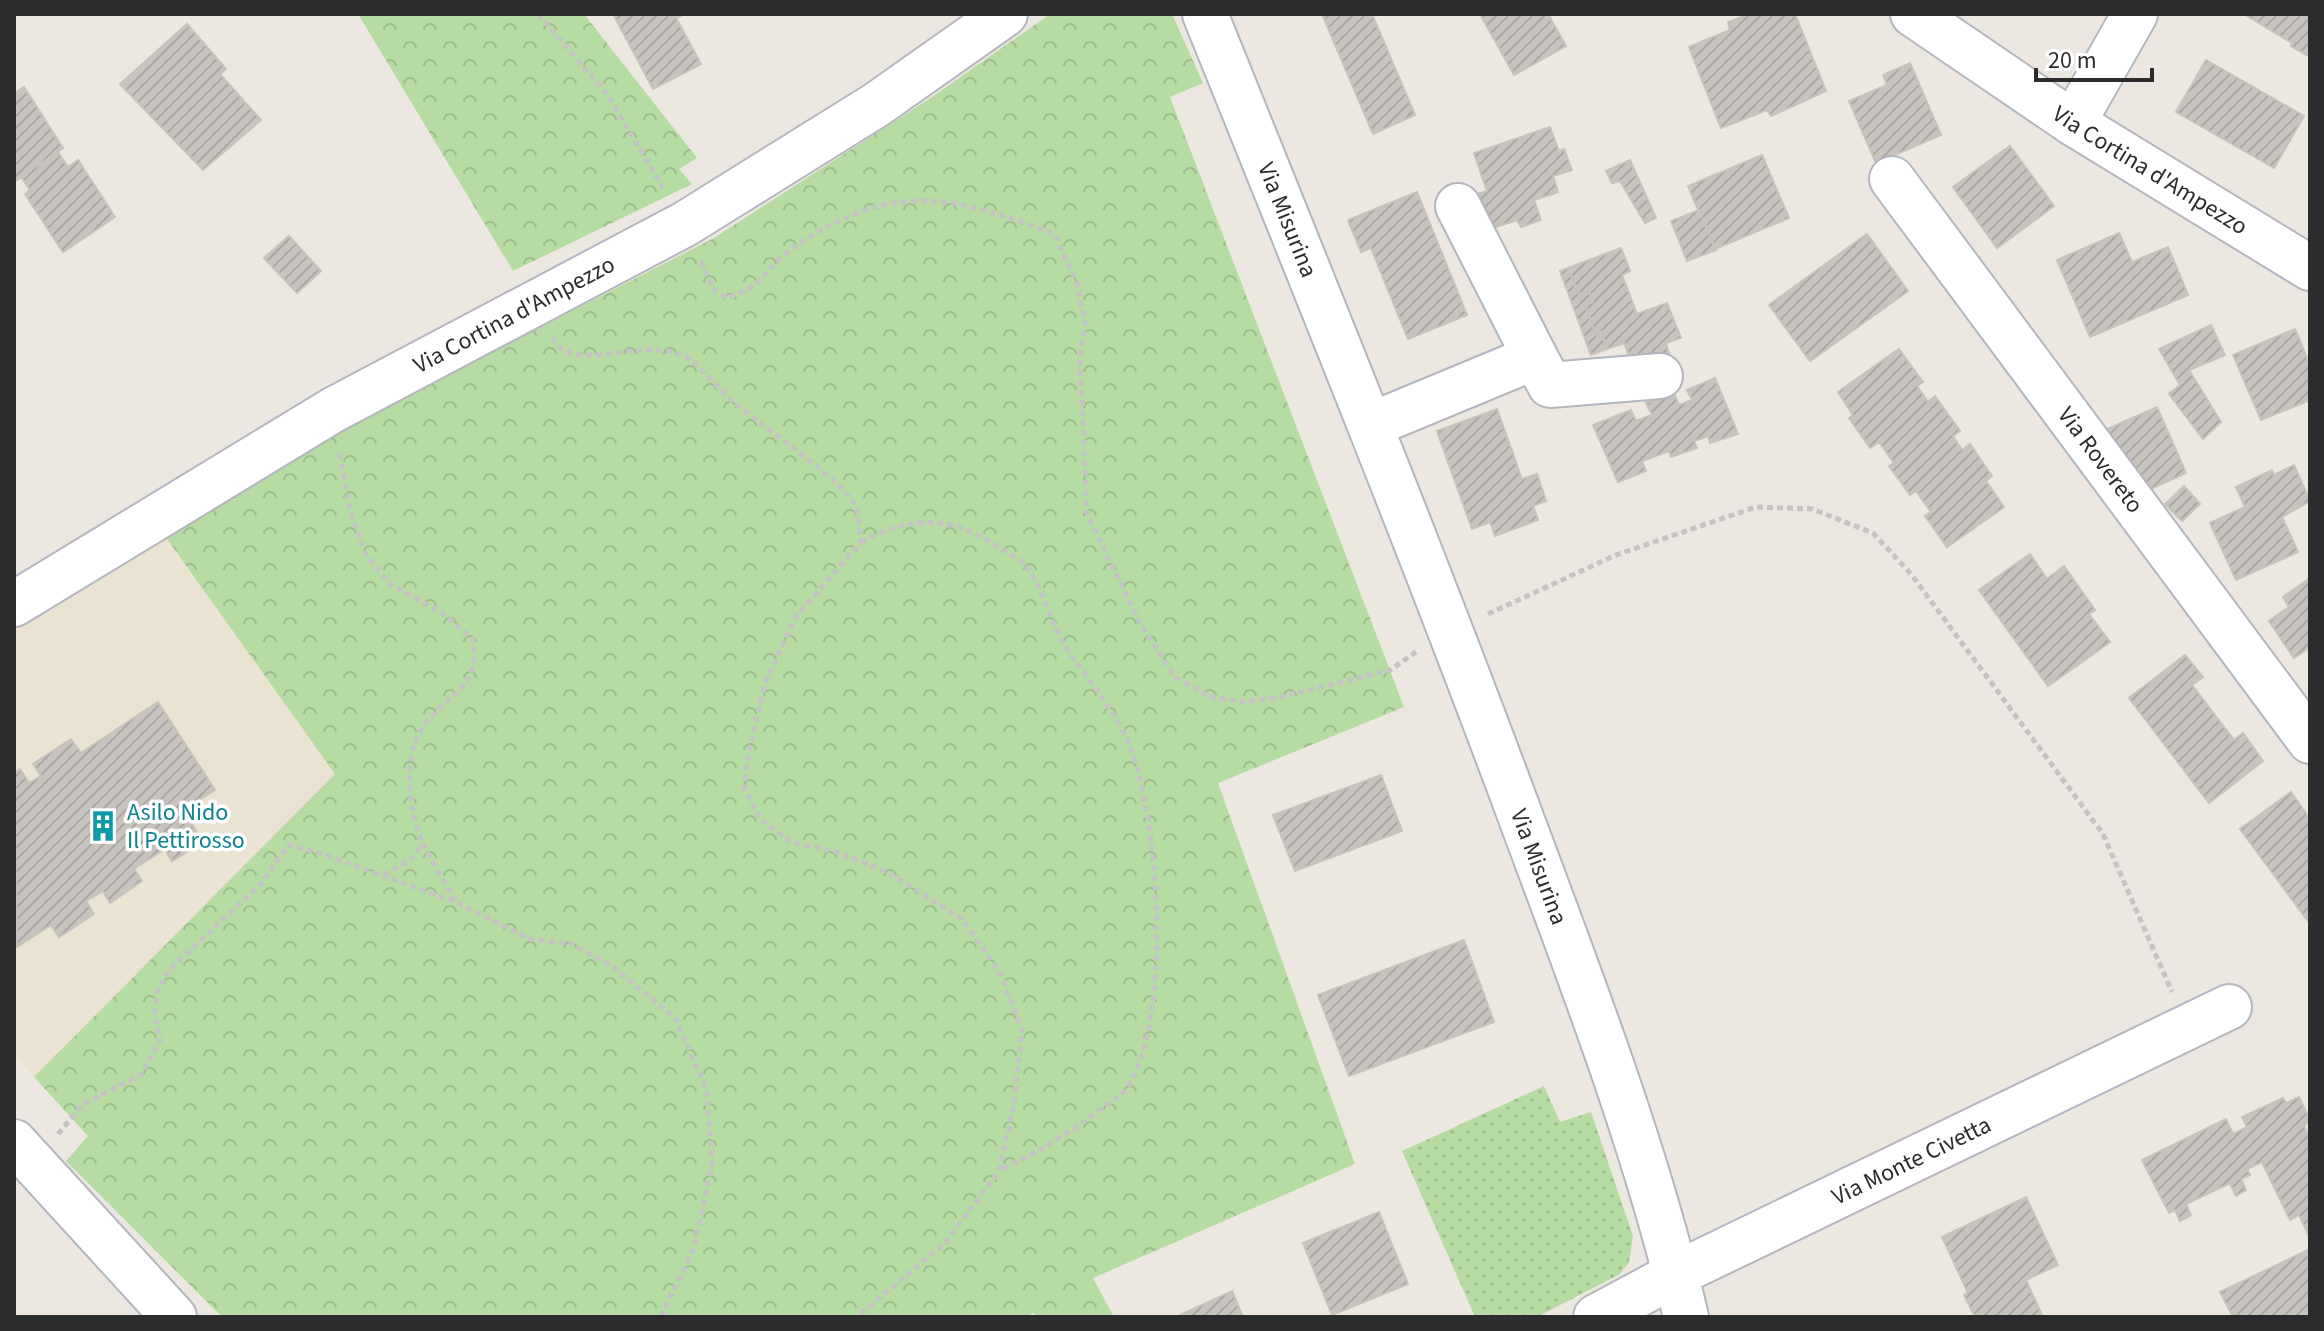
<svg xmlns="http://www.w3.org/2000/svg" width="2324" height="1331" viewBox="0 0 2324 1331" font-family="'Source Sans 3',sans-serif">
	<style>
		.education { fill: #ebe3d2 }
		.grass { fill: url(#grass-dots) }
		.park { fill: url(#park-crowns) }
		.building { fill: url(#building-hatch); stroke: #c7c2ba; stroke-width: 2 }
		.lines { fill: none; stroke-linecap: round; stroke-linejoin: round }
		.minor-casing { stroke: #b3b6be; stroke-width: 48 }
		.path { stroke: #c4c4c4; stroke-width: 5; stroke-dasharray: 6 4; stroke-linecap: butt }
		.minor { stroke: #fff; stroke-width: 44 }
		.labels { text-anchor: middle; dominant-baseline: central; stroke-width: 7; stroke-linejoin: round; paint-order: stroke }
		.street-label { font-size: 24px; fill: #2c2c2c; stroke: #fff }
		.culture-label { font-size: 24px; fill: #0d838f; stroke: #fff; text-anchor: start }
	</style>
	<defs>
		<pattern id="grass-dots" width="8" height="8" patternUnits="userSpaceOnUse" patternTransform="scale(2)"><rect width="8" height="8" fill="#b6dba3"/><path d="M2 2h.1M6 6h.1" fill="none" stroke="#9dbc8c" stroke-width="1.8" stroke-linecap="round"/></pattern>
		<pattern id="park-crowns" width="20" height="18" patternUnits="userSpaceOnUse" patternTransform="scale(2)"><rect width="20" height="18" fill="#b6dba3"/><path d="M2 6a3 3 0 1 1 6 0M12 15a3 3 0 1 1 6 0" fill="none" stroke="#9dbc8c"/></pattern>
		<pattern id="building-hatch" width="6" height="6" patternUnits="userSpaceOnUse" patternTransform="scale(2)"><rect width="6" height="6" fill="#c7c3bf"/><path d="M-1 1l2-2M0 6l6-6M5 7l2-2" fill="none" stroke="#aba8a4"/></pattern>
	</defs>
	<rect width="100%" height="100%" fill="#ece7e0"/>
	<!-- education -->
	<path class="education" d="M165,536L335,774L34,1077L14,1055V629Z"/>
	<!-- grass -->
	<path class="grass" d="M1544,1086L1560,1122L1591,1112L1633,1236L1629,1262L1620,1274L1537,1317H1475L1402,1151Z"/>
	<!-- park -->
	<g class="park">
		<path d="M358,14H584L697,158L679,169L692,184L513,271Z"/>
		<path d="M1050,14H1172L1203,83L1170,97L1404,707L1218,783L1355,1164L1093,1278L1114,1317H1036L1034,1313L1024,1317H222L66,1161L88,1136L34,1077L335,774L165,536L299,451L714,238L935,95Z"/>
	</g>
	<!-- building -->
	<g class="building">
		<path d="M613,14H685L676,18L701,64L653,89Z"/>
		<path d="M1322,14H1372L1415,115L1373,134Z"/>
		<path d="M1480,14H1548L1566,46L1514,75Z"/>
		<path d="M1749,14H1795L1826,91L1771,116L1767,110L1721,128L1689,47L1730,30L1728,22Z"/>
		<path d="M2244,14H2310V57L2291,46L2292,43Z"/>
		<path d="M187,24L226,69L220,74L261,120L203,170L120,84Z"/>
		<path d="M2206,60L2304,116L2274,168L2176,112Z"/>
		<path d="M1910,63L1941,135L1876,163L1849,101L1887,85L1883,75Z"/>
		<path d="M24,87L63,148L14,182V94Z"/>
		<path d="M1550,127L1559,151L1564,149L1572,170L1553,176L1558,192L1534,200L1541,220L1521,227L1517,220L1490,229L1477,194L1487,191L1474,153Z"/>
		<path d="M2010,146L2054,206L1997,248L1953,187Z"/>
		<path d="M58,152L68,167L78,160L115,217L63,252L25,194L30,190L21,177Z"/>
		<path d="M1762,155L1789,218L1715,249L1688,186Z"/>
		<path d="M1630,160L1656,218L1645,223L1620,181L1612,183L1606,171Z"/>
		<path d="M1417,192L1467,315L1408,339L1371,248L1361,252L1348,220Z"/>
		<path d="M1699,210L1716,250L1687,261L1671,221Z"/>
		<path d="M2119,233L2132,262L2168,247L2188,295L2090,337L2057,260Z"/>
		<path d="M1867,234L1908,291L1810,361L1769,305Z"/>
		<path d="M289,236L321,271L297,293L264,258Z"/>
		<path d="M1621,248L1630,271L1622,275L1637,314L1667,303L1681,338L1666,343L1669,353L1646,361H1631L1624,343L1607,349L1601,332L1596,335L1585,305L1593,302L1589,290L1578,294L1568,268Z"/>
		<path d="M1568,268L1578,294L1589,290L1593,302L1585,305L1596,335L1601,332L1607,349L1591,355L1560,271Z"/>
		<path d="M2211,325L2225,355L2189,370L2221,422L2203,439L2169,394L2180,385L2159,349Z"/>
		<path d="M2295,329L2310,365V400L2261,420L2233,355Z"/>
		<path d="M1899,349L1923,382L1917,386L1928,402L1935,396L1960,431L1953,436L1962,450L1970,444L1992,476L1986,481L2004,507L1947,547L1925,516L1931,512L1916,491L1910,495L1889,466L1894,463L1879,442L1870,448L1849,418L1853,415L1838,392Z"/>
		<path d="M1715,378L1738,434L1710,443L1708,436L1694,441L1697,448L1671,457L1669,451L1642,461L1646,471L1618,482L1593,425L1631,410L1636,421L1652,415L1646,403L1673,391L1679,405L1692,400L1687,390Z"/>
		<path d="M2157,407L2186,473L2142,493L2103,431Z"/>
		<path d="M1497,409L1522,479L1537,474L1546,501L1533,506L1538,520L1495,536L1490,522L1472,529L1437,431Z"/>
		<path d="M2294,465L2310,501L2282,517L2298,552L2236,580L2210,523L2245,507L2236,487L2272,470L2274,475Z"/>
		<path d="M2184,486L2200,504L2182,521L2165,504Z"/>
		<path d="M2030,554L2047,579L2064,566L2095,610L2089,614L2110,642L2048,686L1979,590Z"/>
		<path d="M2310,578V647L2294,658L2269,621L2289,607L2283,597Z"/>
		<path d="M2185,655L2203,677L2192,685L2234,740L2243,733L2263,761L2209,803L2129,698Z"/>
		<path d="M158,702L215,790L183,810L203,842L172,861L165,849L134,869L142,881L110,903L103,891L86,901L94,914L59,937L51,925L17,947L14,773L20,769L29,783L41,776L33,764L71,739L81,753Z"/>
		<path d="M1381,775L1402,831L1295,871L1273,815Z"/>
		<path d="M2291,792L2310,819V924L2240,829Z"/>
		<path d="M1464,940L1494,1022L1349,1076L1318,995Z"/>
		<path d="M2299,1097L2310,1120L2304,1126L2310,1139V1238L2299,1215L2290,1220L2262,1162L2247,1169L2250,1175L2241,1179L2246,1190L2236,1196L2230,1183L2186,1204L2191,1215L2180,1221L2175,1210L2169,1213L2142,1160L2226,1119L2233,1134L2247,1127L2242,1117L2283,1098L2286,1103Z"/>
		<path d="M2026,1197L2058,1265L2026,1280L2043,1317H1975L1964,1295L1968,1293L1942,1237Z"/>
		<path d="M1379,1212L1408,1284L1332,1315L1303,1243Z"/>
		<path d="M2308,1250L2310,1316L2233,1317L2220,1292Z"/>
		<path d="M1232,1291L1243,1317H1176Z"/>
	</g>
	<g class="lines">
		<defs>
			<g id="minor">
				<path id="s1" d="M1205,14C1311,277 1418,541 1517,807C1579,974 1645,1143 1686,1317"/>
				<path id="s2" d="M1913,14L2073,123L2310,268"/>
				<path d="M2073,123L2135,14"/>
				<path id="s3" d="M1892,179L2310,741"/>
				<path d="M1458,206L1535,357"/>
				<path d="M1371,425L1535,357L1550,385L1660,376"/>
				<path id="s4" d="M14,604L333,410L685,224L876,105L1005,14"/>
				<path d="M14,1142L174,1317"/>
				<path id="s5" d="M1596,1317L1676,1274L2229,1007"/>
			</g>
		</defs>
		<!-- minor casing -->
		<use href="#minor" class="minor-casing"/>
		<!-- path -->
		<g class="path">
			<path d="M538,14L607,94L663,188"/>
			<path d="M701,261L713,289L727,298C736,294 748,291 755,285C768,272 779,257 794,247C892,181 950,194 1054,234L1077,283L1085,322L1080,359L1087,514L1139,621L1175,677L1210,697L1245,702L1285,696L1390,670L1416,652"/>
			<path d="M552,338C574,375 638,338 679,354C696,360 715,385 729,398C754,421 845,481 855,506C860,516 859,531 861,542L795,618L765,683L747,761L745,789L760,819L791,842L837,852L887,872L961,918L1000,972L1022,1030L1014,1104L999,1171L945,1243L857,1317"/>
			<path d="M340,454L350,509L365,553L390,584L442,613L473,639C479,686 457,688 429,719C401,748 408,807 422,842C431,862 445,882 456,901"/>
			<path d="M861,542C911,515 954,515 1001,549C1009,554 1020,559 1026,566C1044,589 1050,623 1066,648C1086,676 1108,702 1124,733C1160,805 1174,1021 1126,1089C1121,1096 1110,1102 1103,1107C1070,1133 1037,1153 1000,1170"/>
			<path d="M1488,614L1616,555L1756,507L1812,509L1873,533L1911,574L2103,834L2172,992"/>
			<path d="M384,875L411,859L423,844"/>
			<path d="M58,1134L83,1104L142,1074L160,1040L155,1014L157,992L168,971L261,884L288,845L317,852L456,902L530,939L572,944L612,966L675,1018L707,1090L712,1165L694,1248L661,1317"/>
		</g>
		<!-- minor -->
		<use href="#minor" class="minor"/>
	</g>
	<!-- icons -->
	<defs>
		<symbol id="building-bare" viewBox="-9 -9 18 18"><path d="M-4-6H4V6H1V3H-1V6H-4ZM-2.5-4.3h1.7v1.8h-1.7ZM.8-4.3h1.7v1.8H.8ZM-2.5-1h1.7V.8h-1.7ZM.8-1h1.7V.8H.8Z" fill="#0f9aa8" stroke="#fff" stroke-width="2.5" paint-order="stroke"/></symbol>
	</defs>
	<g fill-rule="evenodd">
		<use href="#building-bare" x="81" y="804" width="44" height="44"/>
	</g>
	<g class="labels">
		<!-- street labels -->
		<g class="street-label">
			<text stroke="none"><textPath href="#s2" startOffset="284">Via Cortina d'Ampezzo</textPath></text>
			<text stroke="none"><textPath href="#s1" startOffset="222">Via Misurina</textPath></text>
			<text stroke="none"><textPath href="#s4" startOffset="578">Via Cortina d'Ampezzo</textPath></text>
			<text stroke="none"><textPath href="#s3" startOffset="350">Via Rovereto</textPath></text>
			<text stroke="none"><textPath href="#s1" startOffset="916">Via Misurina</textPath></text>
			<text stroke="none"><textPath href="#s5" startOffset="352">Via Monte Civetta</textPath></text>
		</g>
		<!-- culture labels -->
		<g class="culture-label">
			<text x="127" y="812">Asilo Nido<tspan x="127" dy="28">Il Pettirosso</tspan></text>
		</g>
	</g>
	<!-- border -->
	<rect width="2324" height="1331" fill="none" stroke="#2c2c2c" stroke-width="32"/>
	<!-- scale -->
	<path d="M2036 68v12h116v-12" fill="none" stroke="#2c2c2c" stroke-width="4"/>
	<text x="2048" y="68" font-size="24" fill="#2c2c2c" stroke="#ffffff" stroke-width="6" paint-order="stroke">20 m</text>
</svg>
